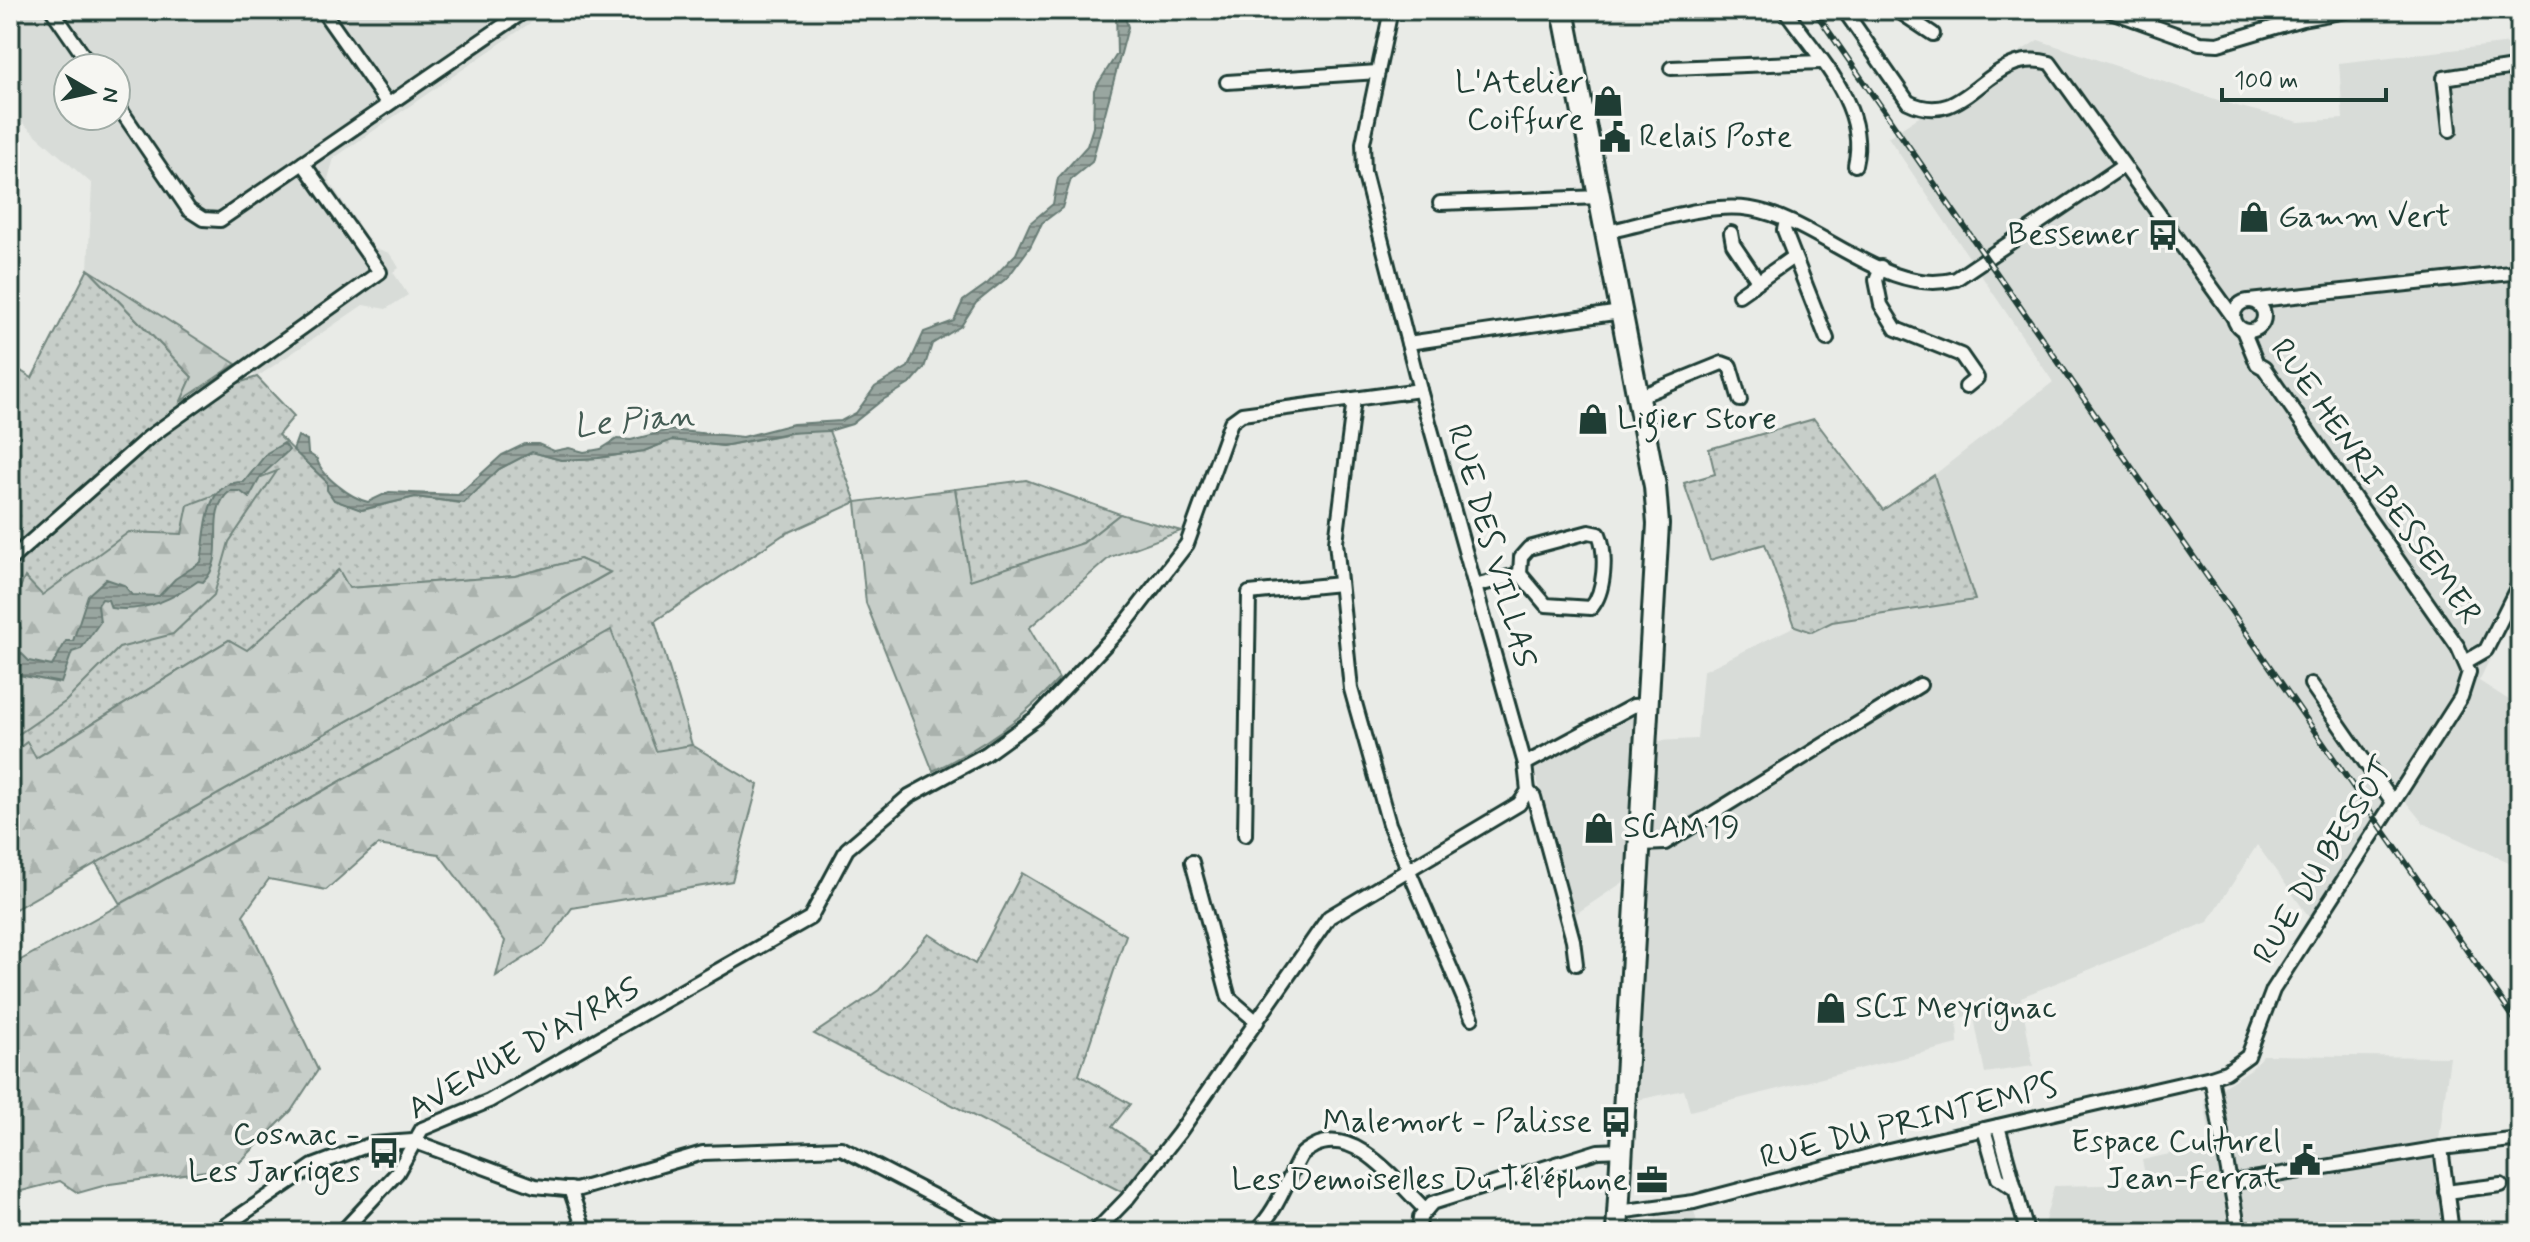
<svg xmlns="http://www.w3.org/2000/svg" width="2530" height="1242" viewBox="0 0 2530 1242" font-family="Mynerve,sans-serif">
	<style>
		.built { fill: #d8dcd8; fill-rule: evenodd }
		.grass { fill: url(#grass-dots); stroke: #73867e; stroke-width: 2 }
		.forest { fill: url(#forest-firs); stroke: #73867e; stroke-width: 2 }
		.water { fill: url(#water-rules); stroke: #687c75; stroke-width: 2 }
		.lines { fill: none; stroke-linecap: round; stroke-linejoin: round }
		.minor-casing { stroke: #1f3d34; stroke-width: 18 }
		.primary-casing { stroke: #1f3d34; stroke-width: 26 }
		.minor { stroke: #f6f6f2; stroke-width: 12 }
		.primary { stroke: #f6f6f2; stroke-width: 20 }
		.rail-casing { stroke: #1f3d34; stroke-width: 6 }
		.rail { stroke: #f6f6f2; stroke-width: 3; stroke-dasharray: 9; stroke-linecap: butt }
		.labels { text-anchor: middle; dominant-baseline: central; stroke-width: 7; stroke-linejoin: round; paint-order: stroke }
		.poi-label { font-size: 32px; fill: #1f3d34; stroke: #f6f6f2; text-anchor: end }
		.street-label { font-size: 32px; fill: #1f3d34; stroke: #f6f6f2 }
		.water-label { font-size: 34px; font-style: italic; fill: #445c54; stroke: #f6f6f2 }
	</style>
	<defs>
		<pattern id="grass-dots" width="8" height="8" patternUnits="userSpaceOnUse" patternTransform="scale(2)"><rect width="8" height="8" fill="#c7cec9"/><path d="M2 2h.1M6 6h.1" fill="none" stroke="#aab2ad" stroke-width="1.8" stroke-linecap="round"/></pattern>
		<pattern id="forest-firs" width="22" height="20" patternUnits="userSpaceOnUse" patternTransform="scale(2)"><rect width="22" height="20" fill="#c7cec9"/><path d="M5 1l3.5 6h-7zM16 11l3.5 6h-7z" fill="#aab2ad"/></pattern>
		<pattern id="water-rules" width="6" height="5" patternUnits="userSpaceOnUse" patternTransform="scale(2)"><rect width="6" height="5" fill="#99a6a0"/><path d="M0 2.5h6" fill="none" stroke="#7c8883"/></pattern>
	</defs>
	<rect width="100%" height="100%" fill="#e9ebe7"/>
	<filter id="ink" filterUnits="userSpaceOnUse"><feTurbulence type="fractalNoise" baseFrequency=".0125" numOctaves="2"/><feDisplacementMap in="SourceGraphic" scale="16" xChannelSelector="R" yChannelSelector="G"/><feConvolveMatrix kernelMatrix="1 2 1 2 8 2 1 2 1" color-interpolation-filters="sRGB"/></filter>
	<g filter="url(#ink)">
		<!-- built -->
		<g class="built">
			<path d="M23,10H549L334,158L328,179L373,247L389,253L395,261L399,268L393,272L408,295L386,309L363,305L257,377L88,269L92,184L10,112V46ZM68,68H116V116H68Z"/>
			<path d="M2038,40L2233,105L2299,122L2343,119L2339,63L2520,42V598L2479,681L2520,707V867L2423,823L2401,796L2318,929L2257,845L2208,922L2021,997L2033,1066L1985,1073L1973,1013L1957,1020L1958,1044L1690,1111L1684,1090L1619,1104L1628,879L1574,915L1534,768L1631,712L1656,741L1697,739L1703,671L1795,626L1812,632L1832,622L1975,600L1934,475L2053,382L1888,137Z"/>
			<path d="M2263,1055L2450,1057L2437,1155L2445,1232H2042L2054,1186L2147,1184L2142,1160L2211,1145L2204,1099L2251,1069Z"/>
			<path d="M1694,1210L1699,1232H1629L1642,1221Z"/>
		</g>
		<!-- grass -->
		<g class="grass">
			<path d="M88,269L192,377L182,401L257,377L294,416L278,435L327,482L334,500L363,510L415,497L460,503L499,469L532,452L561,460L598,458L644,451L672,440L723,446L802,431H829L856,502L783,535L655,621L692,745L656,752L610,631L120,904L96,863L609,573L580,559L515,576L349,588L338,570L247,651L229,640L36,758L27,742L10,755V364L32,378Z"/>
			<path d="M1814,419L1883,510L1934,475L1975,600L1832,622L1812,632L1795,626L1765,544L1710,560L1684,483L1715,474L1709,449Z"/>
			<path d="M1026,480L1120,514L1083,543L969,581L955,489Z"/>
			<path d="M1022,873L1126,935L1079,1075L1130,1104L1112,1127L1152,1154L1122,1192L814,1034L879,990L929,934L975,964Z"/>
		</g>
		<!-- forest -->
		<g class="forest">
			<path d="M88,269L236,364L181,401L192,377Z"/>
			<path d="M277,471L229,542L214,595L173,634L119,648L65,702L10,740V634L21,628L10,608L25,577L42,595L129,532L182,534L188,505Z"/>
			<path d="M955,489L970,580L1083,543L1120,514L1181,531L1110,557L1029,628L1059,679C1018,722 986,745 933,771L866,603L856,502Z"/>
			<path d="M580,559L610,572L10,912V786L13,782L10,778V755L27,742L36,758L229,640L247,650L339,570L349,588L515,576Z"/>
			<path d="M611,630L656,751L692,745L758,785L732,881L572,908L545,945L496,976L505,941L439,854L377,845L326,890L269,879L243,915L318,1070L291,1111L235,1167L110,1184L78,1193L60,1181L10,1194V966Z"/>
		</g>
		<!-- water -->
		<g class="water">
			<path d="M1116,10H1123L1128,27L1092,162L1071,179L1062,208L1042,223L1030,247L1008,277L976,303L961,326L932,344L924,368L911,383L881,401L852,424L829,431L787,433L723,446L672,440L644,451L598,458L561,460L532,452L499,469L464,503L415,497L361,510L334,500L327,490V482L293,450L298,436L307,440L308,453L317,459C321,476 351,498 368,502L389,492L458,495L502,455L525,444H538L554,451L569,448L584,452L601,449L617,439L631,440L669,430L743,437L793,424L841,421L856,413L875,387L908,367L924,332L954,321L963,301L988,283L1016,254L1030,223L1053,204L1058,178L1087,146L1093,127L1094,90L1117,54Z"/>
			<path d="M284,443L289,450L261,476L249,498L240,491H230C202,514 230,556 203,582L198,581C173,599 142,613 111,608L108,600L102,599L98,605L100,622L81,649L72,652L61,683L19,675L13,666L15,662L10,654V642L29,661L52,666L66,641H73L88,595L106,579L124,585L132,595L159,596L175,579L201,562C207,532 202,481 244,482L267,453Z"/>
		</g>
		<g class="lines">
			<defs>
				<g id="minor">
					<path d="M52,10L92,68"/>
					<path d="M322,10L388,104"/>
					<path d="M1785,10C1816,55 1869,106 1855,165"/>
					<path d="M1844,10L1908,102C1969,132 1986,45 2050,63L2234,318"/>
					<path d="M1897,10L1933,34"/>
					<path d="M2108,10L2200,43L2218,44L2302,19L2352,10"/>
					<path d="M1671,68L1821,62"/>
					<path d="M1227,82L1378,72"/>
					<path d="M116,103L189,210L203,219L220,220L526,10"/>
					<path d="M2450,130L2444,78L2520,66"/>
					<path d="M1440,203L1600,197"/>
					<path d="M1786,221L1784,230L1827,339"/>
					<path d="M1606,232C1651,223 1705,202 1751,209C1819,220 1886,298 1956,279L2123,166"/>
					<path d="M1731,233L1733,244L1758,281"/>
					<path d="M1881,267L1876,280L1881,305L1896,329L1961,355L1977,378L1966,387"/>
					<path d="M1739,295L1793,257"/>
					<path d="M2249,301L2520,272"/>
					<circle cx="2249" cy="316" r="15"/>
					<path d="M1408,343L1621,312"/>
					<path d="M1638,397L1722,363L1730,366L1740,400"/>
					<path d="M1354,399L1336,542L1351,689L1389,824L1472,1018"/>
					<path d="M1589,532L1599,534C1607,554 1605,592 1591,608L1546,605L1520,574L1521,557L1529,548Z"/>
					<path d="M10,560L148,438L380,272L303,163"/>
					<path d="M1475,586L1520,574"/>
					<path d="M2467,661L2486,650L2520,582"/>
					<path d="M2311,684L2392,801"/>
					<path d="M1525,764L1633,706L1648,705"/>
					<path d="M1528,791L1534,797L1573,940L1576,964"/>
					<path d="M1245,835L1249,593L1340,584"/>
					<path d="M1641,844L1665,843L1920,685"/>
					<path d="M1192,862L1229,998L1257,1022"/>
					<path d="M2211,1077L2239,1232"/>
					<path d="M1998,1126L2027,1232"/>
					<path d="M1984,1129L1998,1178L2016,1190"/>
					<path d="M2441,1148L2452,1232"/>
					<path d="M2228,1183L2441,1148L2520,1139"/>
					<path d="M570,1189L585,1232"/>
					<path d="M2446,1192L2501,1185"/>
					<path d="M1618,1212L1694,1202L1880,1153L2211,1077L2226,1072L2248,1056L2273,990L2461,697L2469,672L2458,647L2264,368L2257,364L2243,330"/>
					<path d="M216,1232L313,1166L372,1144L413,1141L535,1186L576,1190L703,1153L841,1148L1003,1232"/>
					<path d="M342,1232L397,1173L422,1129L489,1101L810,918L847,849L909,796L986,754L1037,717L1125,624L1187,544L1231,422L1242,414L1420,390"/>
					<path d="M1095,1232L1127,1199L1179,1133L1329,917L1519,804L1528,791L1525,764L1420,390L1364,172L1363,143L1391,10"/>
					<path d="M1255,1232C1277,1211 1285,1184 1300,1157C1303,1151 1308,1150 1314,1146C1356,1125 1398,1184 1426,1210"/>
					<path d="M1419,1232L1420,1217L1432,1203L1598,1151L1622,1150"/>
				</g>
				<path id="primary" d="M1563,10L1655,486L1658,524L1617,1232"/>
			</defs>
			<!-- minor casing -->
			<use href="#minor" class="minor-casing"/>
			<!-- primary casing -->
			<use href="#primary" class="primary-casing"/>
			<!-- minor -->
			<use href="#minor" class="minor"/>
			<!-- primary -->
			<use href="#primary" class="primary"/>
			<defs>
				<path id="rail" d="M1814,10L2520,1027"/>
			</defs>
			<!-- rail casing -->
			<use href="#rail" class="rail-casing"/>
			<!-- rail -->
			<use href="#rail" class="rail"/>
		</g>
	</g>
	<!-- icons -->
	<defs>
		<symbol id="shop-bare" viewBox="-9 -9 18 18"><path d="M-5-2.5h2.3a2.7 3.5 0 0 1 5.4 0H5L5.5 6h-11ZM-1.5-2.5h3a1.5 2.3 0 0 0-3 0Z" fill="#1f3d34" stroke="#f6f6f2" stroke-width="2.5" paint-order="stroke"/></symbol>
		<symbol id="civic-bare" viewBox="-9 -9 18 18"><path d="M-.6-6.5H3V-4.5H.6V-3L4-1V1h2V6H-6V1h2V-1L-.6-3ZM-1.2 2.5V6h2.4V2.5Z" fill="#1f3d34" stroke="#f6f6f2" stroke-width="2.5" paint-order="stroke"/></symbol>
		<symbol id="bus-bare" viewBox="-9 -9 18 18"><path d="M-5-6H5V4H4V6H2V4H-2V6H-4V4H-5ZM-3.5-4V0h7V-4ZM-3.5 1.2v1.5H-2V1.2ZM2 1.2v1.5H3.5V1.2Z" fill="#1f3d34" stroke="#f6f6f2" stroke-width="2.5" paint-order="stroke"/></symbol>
		<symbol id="office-bare" viewBox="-9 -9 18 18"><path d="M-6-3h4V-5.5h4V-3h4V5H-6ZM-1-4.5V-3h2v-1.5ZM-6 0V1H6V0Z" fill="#1f3d34" stroke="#f6f6f2" stroke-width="2.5" paint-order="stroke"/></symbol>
	</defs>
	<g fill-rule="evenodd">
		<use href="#shop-bare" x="1586" y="79" width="44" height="44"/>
		<use href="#civic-bare" x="1593" y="115" width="44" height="44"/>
		<use href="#shop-bare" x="2232" y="195" width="44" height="44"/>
		<use href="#bus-bare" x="2141" y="213" width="44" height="44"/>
		<use href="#shop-bare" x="1571" y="397" width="44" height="44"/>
		<use href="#shop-bare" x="1577" y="806" width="44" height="44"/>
		<use href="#shop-bare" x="1809" y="986" width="44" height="44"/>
		<use href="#bus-bare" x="1594" y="1100" width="44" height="44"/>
		<use href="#bus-bare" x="362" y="1131" width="44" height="44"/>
		<use href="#civic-bare" x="2283" y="1138" width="44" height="44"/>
		<use href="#office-bare" x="1630" y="1158" width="44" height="44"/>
	</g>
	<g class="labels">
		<!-- poi labels -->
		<g class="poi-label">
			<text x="1584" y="83">L'Atelier<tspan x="1584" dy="37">Coiffure</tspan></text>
			<text x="1639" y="137" text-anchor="start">Relais Poste</text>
			<text x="2278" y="217" text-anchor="start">Gamm Vert</text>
			<text x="2139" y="235">Bessemer</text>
			<text x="1617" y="419" text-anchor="start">Ligier Store</text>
			<text x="1623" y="828" text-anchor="start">SCAM19</text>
			<text x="1855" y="1008" text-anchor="start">SCI Meyrignac</text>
			<text x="1592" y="1122">Malemort - Palisse</text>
			<text x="360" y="1135">Cosnac -<tspan x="360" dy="37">Les Jarriges</tspan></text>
			<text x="2281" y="1142">Espace Culturel<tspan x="2281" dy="37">Jean-Ferrat</tspan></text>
			<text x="1628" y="1180">Les Demoiselles Du Téléphone</text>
		</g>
		<!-- street labels -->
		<g class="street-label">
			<text transform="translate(2375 482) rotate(55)">RUE HENRI BESSEMER</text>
			<text transform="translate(1491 546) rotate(74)">RUE DES VILLAS</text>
			<text transform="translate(2324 861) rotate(-58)">RUE DU BESSOT</text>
			<text transform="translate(524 1049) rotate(-29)">AVENUE D'AYRAS</text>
			<text transform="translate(1909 1122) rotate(-14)">RUE DU PRINTEMPS</text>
		</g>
		<!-- water labels -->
		<g class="water-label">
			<text transform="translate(634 421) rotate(-6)">Le Pian</text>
		</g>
	</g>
	<!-- margin -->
	<rect width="2530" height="1242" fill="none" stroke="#f6f6f2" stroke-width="40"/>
	<rect x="20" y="20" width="2490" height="1202" fill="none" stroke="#1f3d34" stroke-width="3" filter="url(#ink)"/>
	<!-- north arrow -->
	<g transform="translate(92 92) rotate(99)"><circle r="38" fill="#f6f6f2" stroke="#a0aca6" stroke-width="2"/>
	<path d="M0-6L14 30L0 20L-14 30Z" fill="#1f3d34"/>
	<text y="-12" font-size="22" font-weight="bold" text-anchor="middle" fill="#1f3d34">N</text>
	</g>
	<!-- scale -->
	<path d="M2222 88v12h164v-12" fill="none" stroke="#1f3d34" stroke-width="4"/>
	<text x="2234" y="88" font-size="24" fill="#1f3d34" stroke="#f6f6f2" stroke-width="6" paint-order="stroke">100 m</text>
</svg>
